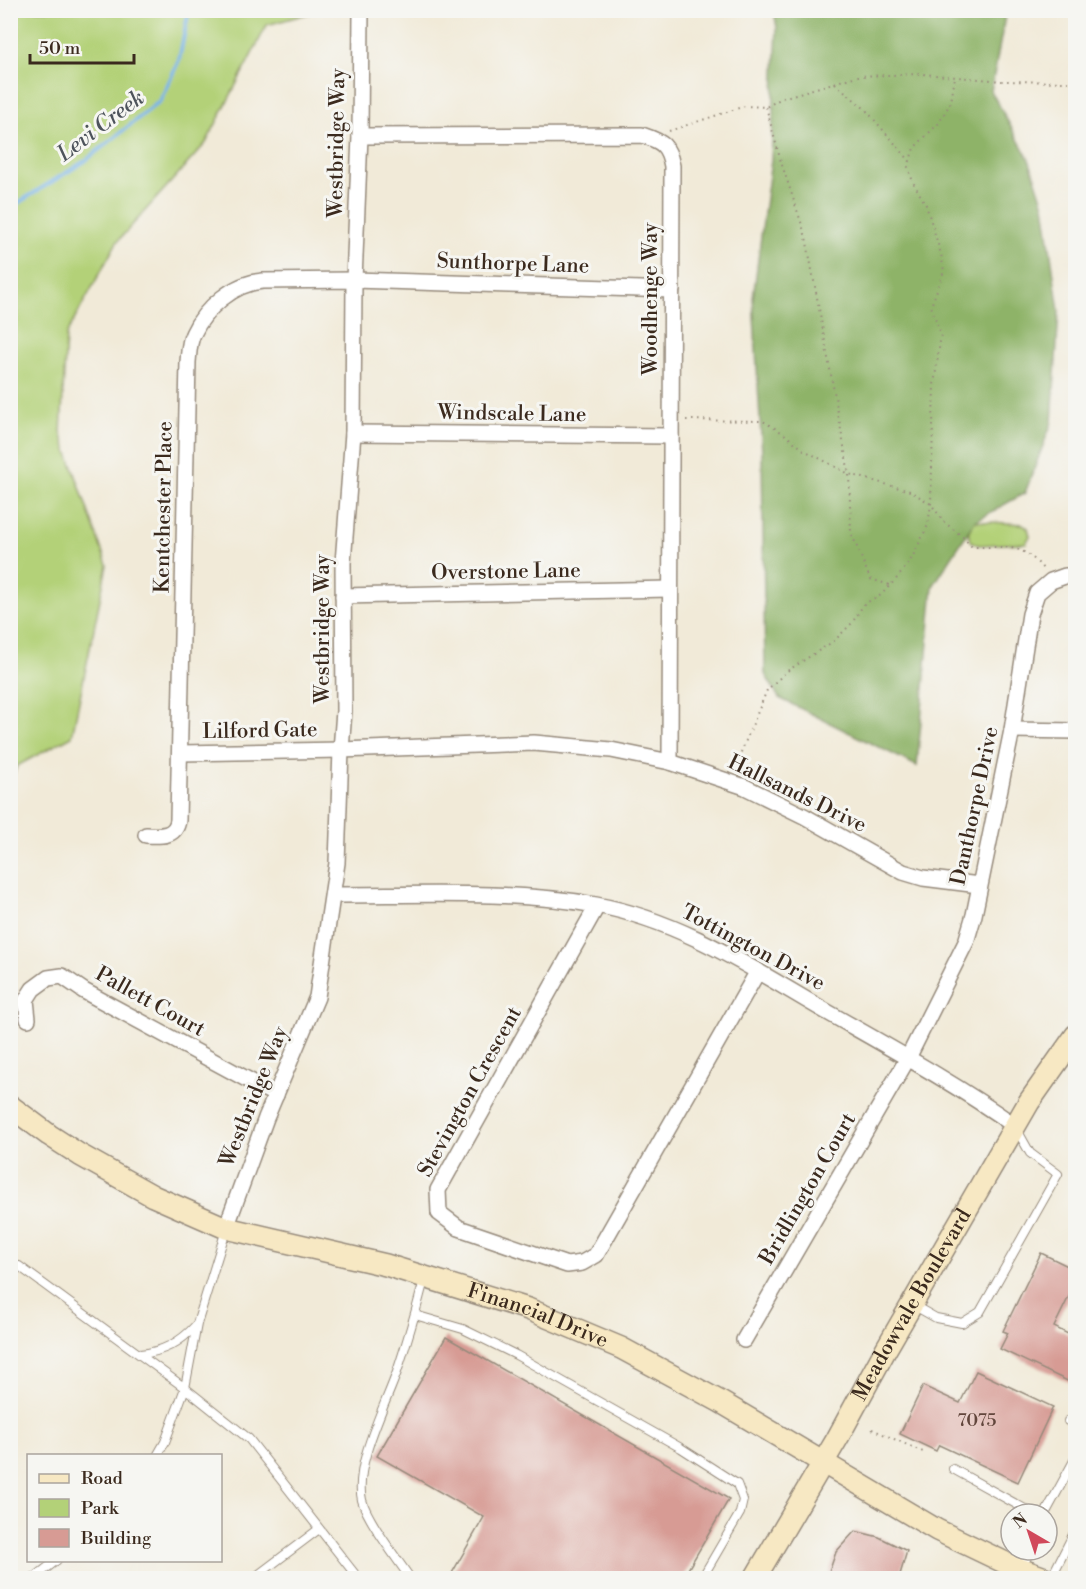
<svg xmlns="http://www.w3.org/2000/svg" width="1086" height="1589" viewBox="0 0 1086 1589" font-family="'Libre Bodoni',serif">
	<style>
		.green { fill: #b3d178; stroke: #777e4b; stroke-width: 1.5 }
		.forest { fill: #8eb368; stroke: #646e43; stroke-width: 1.5 }
		.lines { fill: none; stroke-linecap: round; stroke-linejoin: round }
		.stream { stroke: #76b2e8; stroke-width: 4 }
		.building { fill: #d79b94 }
		.lane-casing { stroke: #968a7b; stroke-width: 10 }
		.street-casing { stroke: #968a7b; stroke-width: 18 }
		.secondary-casing { stroke: #968a7b; stroke-width: 24 }
		.path { stroke: #968a7b; stroke-width: 2; stroke-dasharray: 1.5 4.5; stroke-linecap: butt }
		.lane { stroke: #fff; stroke-width: 8 }
		.street { stroke: #fff; stroke-width: 15 }
		.secondary { stroke: #f7e8c3; stroke-width: 21 }
		.labels { text-anchor: middle; dominant-baseline: central; stroke-width: 6; stroke-linejoin: round; paint-order: stroke }
		.number-label { font-size: 18px; fill: #62463c }
		.street-label { font-size: 21px; fill: #3b2a1e; stroke: #f6f6f2 }
		.water-label { font-size: 22px; font-style: italic; fill: #4d535b; stroke: #f6f6f2 }
	</style>
	<rect width="100%" height="100%" fill="#f6f6f2"/>
	<filter id="ink" filterUnits="userSpaceOnUse"><feTurbulence type="fractalNoise" baseFrequency=".0167" numOctaves="2"/><feDisplacementMap in="SourceGraphic" scale="12" xChannelSelector="R" yChannelSelector="G"/><feConvolveMatrix kernelMatrix="1 2 1 2 8 2 1 2 1" color-interpolation-filters="sRGB"/></filter>
	<filter id="wash" filterUnits="userSpaceOnUse"><feTurbulence type="fractalNoise" baseFrequency=".008" numOctaves="4" result="noise"/><feDisplacementMap in="SourceGraphic" scale="24" xChannelSelector="R" yChannelSelector="G"/><feGaussianBlur stdDeviation="1.35" result="paint"/><feColorMatrix in="noise" values="0 0 0 0 0 0 0 0 0 0 0 0 0 0 0 0 0 1.4 0 .05"/><feComposite in="paint" operator="in"/></filter>
	<g filter="url(#wash)">
		<rect width="100%" height="100%" fill="#f1ead8"/>
		<!-- green -->
		<g class="green">
			<path d="M11,10L318,11L267,25L206,143L117,242L66,335L61,433L107,565L72,736L17,766L11,782Z"/>
			<path d="M974,521L1023,524L1028,528L1030,536L1026,543L978,545L970,541L968,529Z"/>
		</g>
		<!-- forest -->
		<path class="forest" d="M774,11H1006L991,91L1029,159L1044,205L1059,311L1052,422L1025,493L975,521L933,586L917,766L779,698L765,674L762,454L753,298L771,160L777,28Z"/>
		<g class="lines">
			<!-- stream -->
			<path class="stream" d="M10,208L85,161L160,101L179,60L189,10"/>
		</g>
		<g id="blocks">
			<!-- building -->
			<g class="building">
				<path d="M1041,1253L1076,1270V1282L1054,1327L1076,1338V1385L1000,1349L1008,1333L1003,1331Z"/>
				<path d="M446,1337L729,1499L683,1578H457L451,1575L484,1517L377,1456Z"/>
				<path d="M976,1371L1053,1407L1018,1482L939,1445L936,1451L900,1434L923,1386L960,1403Z"/>
				<path d="M855,1531L879,1537L907,1551L899,1578H827L836,1552Z"/>
			</g>
		</g>
	</g>
	<g filter="url(#ink)">
		<use href="#blocks" fill-opacity="0" stroke="#968a7b" stroke-width="1.5"/>
		<g class="lines">
			<defs>
				<g id="lane">
					<path d="M10,1265L19,1266L185,1388L197,1324L226,1230"/>
					<path d="M913,1305L936,1318L962,1323L980,1312L1058,1174L1030,1153L1016,1128"/>
					<path d="M415,1315L463,1329L516,1355L681,1448L737,1484L743,1500L740,1513L702,1578"/>
					<path d="M140,1354C163,1352 181,1342 196,1325"/>
					<path d="M1068,1421L1076,1425"/>
					<path d="M157,1456L165,1442L185,1388L249,1439L358,1578"/>
					<path d="M953,1469L1034,1514"/>
					<path d="M1045,1514L1076,1457"/>
					<path d="M1022,1568L1030,1550"/>
					<path d="M34,1578L57,1560"/>
					<path d="M254,1578L319,1529"/>
					<path d="M410,1578C398,1560 367,1520 362,1500C354,1465 385,1406 397,1372C407,1342 416,1311 424,1280"/>
					<path d="M1051,1578L1076,1529"/>
				</g>
				<g id="street">
					<path d="M360,136L642,135C663,142 668,145 672,166L670,762"/>
					<path d="M353,433L671,436"/>
					<path d="M343,596L670,589"/>
					<path d="M1012,730L1076,731"/>
					<path d="M181,753L341,750L534,743L611,750L670,762L745,787L804,816L903,872L923,878L979,885"/>
					<path d="M146,835C160,836 176,837 178,820L188,362C189,352 189,342 193,334C205,308 234,283 263,281L354,280L672,290"/>
					<path d="M334,895C421,895 510,890 596,905C683,921 754,970 829,1013C892,1049 956,1084 1015,1126"/>
					<path d="M597,906L438,1190L439,1213L459,1228L567,1265L582,1263L596,1255L758,971"/>
					<path d="M28,1019L26,1000L33,989L48,978L62,976L84,991L276,1095"/>
					<path d="M226,1228L266,1118L317,997L337,863L341,750L344,711L343,563L353,433L354,280L360,136L361,10"/>
					<path d="M744,1340L908,1058L966,942L974,915L1012,730L1030,614L1037,593L1051,581L1065,576H1076"/>
				</g>
				<g id="secondary">
					<path id="s1" d="M10,1106L49,1135L80,1155L153,1196L226,1228L386,1265L528,1309L621,1348L719,1401L937,1530L1014,1567L1045,1578"/>
					<path id="s2" d="M755,1578L837,1439L886,1349L1029,1102L1076,1035"/>
				</g>
			</defs>
			<!-- lane casing -->
			<use href="#lane" class="lane-casing"/>
			<!-- street casing -->
			<use href="#street" class="street-casing"/>
			<!-- secondary casing -->
			<use href="#secondary" class="secondary-casing"/>
			<!-- path -->
			<g class="path">
				<path d="M835,83L865,109L910,161"/>
				<path d="M766,107L781,162L806,237L849,474L851,532L870,579L890,585"/>
				<path d="M669,131L745,106L766,107L782,98L857,76L923,74L1002,81L1069,82L1076,81"/>
				<path d="M686,420L763,421L783,433L804,450L849,474L910,491L931,504L944,522L964,538L972,547C1004,548 1021,541 1043,569"/>
				<path d="M734,769L767,690L787,671L834,641L852,623L864,604L881,595L899,576L912,558L928,525L931,504L934,385L941,334L931,306L944,271L941,254L926,205L913,182L908,167L914,148L939,123L951,102L955,77"/>
				<path d="M872,1429L923,1452"/>
			</g>
			<!-- lane -->
			<use href="#lane" class="lane"/>
			<!-- street -->
			<use href="#street" class="street"/>
			<!-- secondary -->
			<use href="#secondary" class="secondary"/>
		</g>
	</g>
	<g class="labels">
		<!-- number labels -->
		<g class="number-label">
			<text x="977" y="1420">7075</text>
		</g>
		<!-- street labels -->
		<g class="street-label">
			<text transform="translate(337 143) rotate(-89)">Westbridge Way</text>
			<text transform="translate(513 264) rotate(2)">Sunthorpe Lane</text>
			<text transform="translate(651 299) rotate(-90)">Woodhenge Way</text>
			<text transform="translate(512 414) rotate(1)">Windscale Lane</text>
			<text transform="translate(164 507) rotate(-89)">Kentchester Place</text>
			<text transform="translate(506 572) rotate(-1)">Overstone Lane</text>
			<text transform="translate(323 629) rotate(-90)">Westbridge Way</text>
			<text transform="translate(260 731) rotate(-1)">Lilford Gate</text>
			<text transform="translate(797 794) rotate(26)">Hallsands Drive</text>
			<text transform="translate(975 806) rotate(-78)">Danthorpe Drive</text>
			<text transform="translate(753 948) rotate(28)">Tottington Drive</text>
			<text transform="translate(150 1002) rotate(29)">Pallett Court</text>
			<text transform="translate(470 1092) rotate(-61)">Stevington Crescent</text>
			<text transform="translate(254 1097) rotate(-68)">Westbridge Way</text>
			<text transform="translate(808 1189) rotate(-60)">Bridlington Court</text>
			<text stroke="none"><textPath href="#s2" startOffset="315">Meadowvale Boulevard</textPath></text>
			<text stroke="none"><textPath href="#s1" startOffset="573">Financial Drive</textPath></text>
		</g>
		<!-- water labels -->
		<g class="water-label">
			<text transform="translate(101 126) rotate(-37)">Levi Creek</text>
		</g>
	</g>
	<!-- margin -->
	<rect width="1086" height="1589" fill="none" stroke="#f6f6f2" stroke-width="36"/>
	<!-- legend -->
	<rect x="27" y="1454" width="195" height="108" fill="#f6f6f2" stroke="#aba49d" stroke-width="1.5"/>
	<rect x="39" y="1474" width="30" height="9" fill="#f7e8c3" stroke="#aba49d" stroke-width="1.5"/>
	<text x="81" y="1484" font-size="18" fill="#3b2a1e">Road</text>
	<rect x="39" y="1499" width="30" height="18" fill="#b3d178" stroke="#aba49d" stroke-width="1.5"/>
	<text x="81" y="1514" font-size="18" fill="#3b2a1e">Park</text>
	<rect x="39" y="1529" width="30" height="18" fill="#d79b94" stroke="#aba49d" stroke-width="1.5"/>
	<text x="81" y="1544" font-size="18" fill="#3b2a1e">Building</text>
	<!-- north arrow -->
	<g transform="translate(1029 1532) rotate(321)"><circle r="28" fill="#f6f6f2" stroke="#aba49d" stroke-width="1.5"/>
	<path d="M0-4.5L10 22L0 15L-10 22Z" fill="#d1495b"/>
	<text y="-9" font-size="16" font-weight="bold" text-anchor="middle" fill="#3b2a1e">N</text>
	</g>
	<!-- scale -->
	<path d="M30 54v9h104v-9" fill="none" stroke="#3b2a1e" stroke-width="3"/>
	<text x="39" y="54" font-size="18" fill="#3b2a1e" stroke="#f6f6f2" stroke-width="4.5" paint-order="stroke">50 m</text>
</svg>
